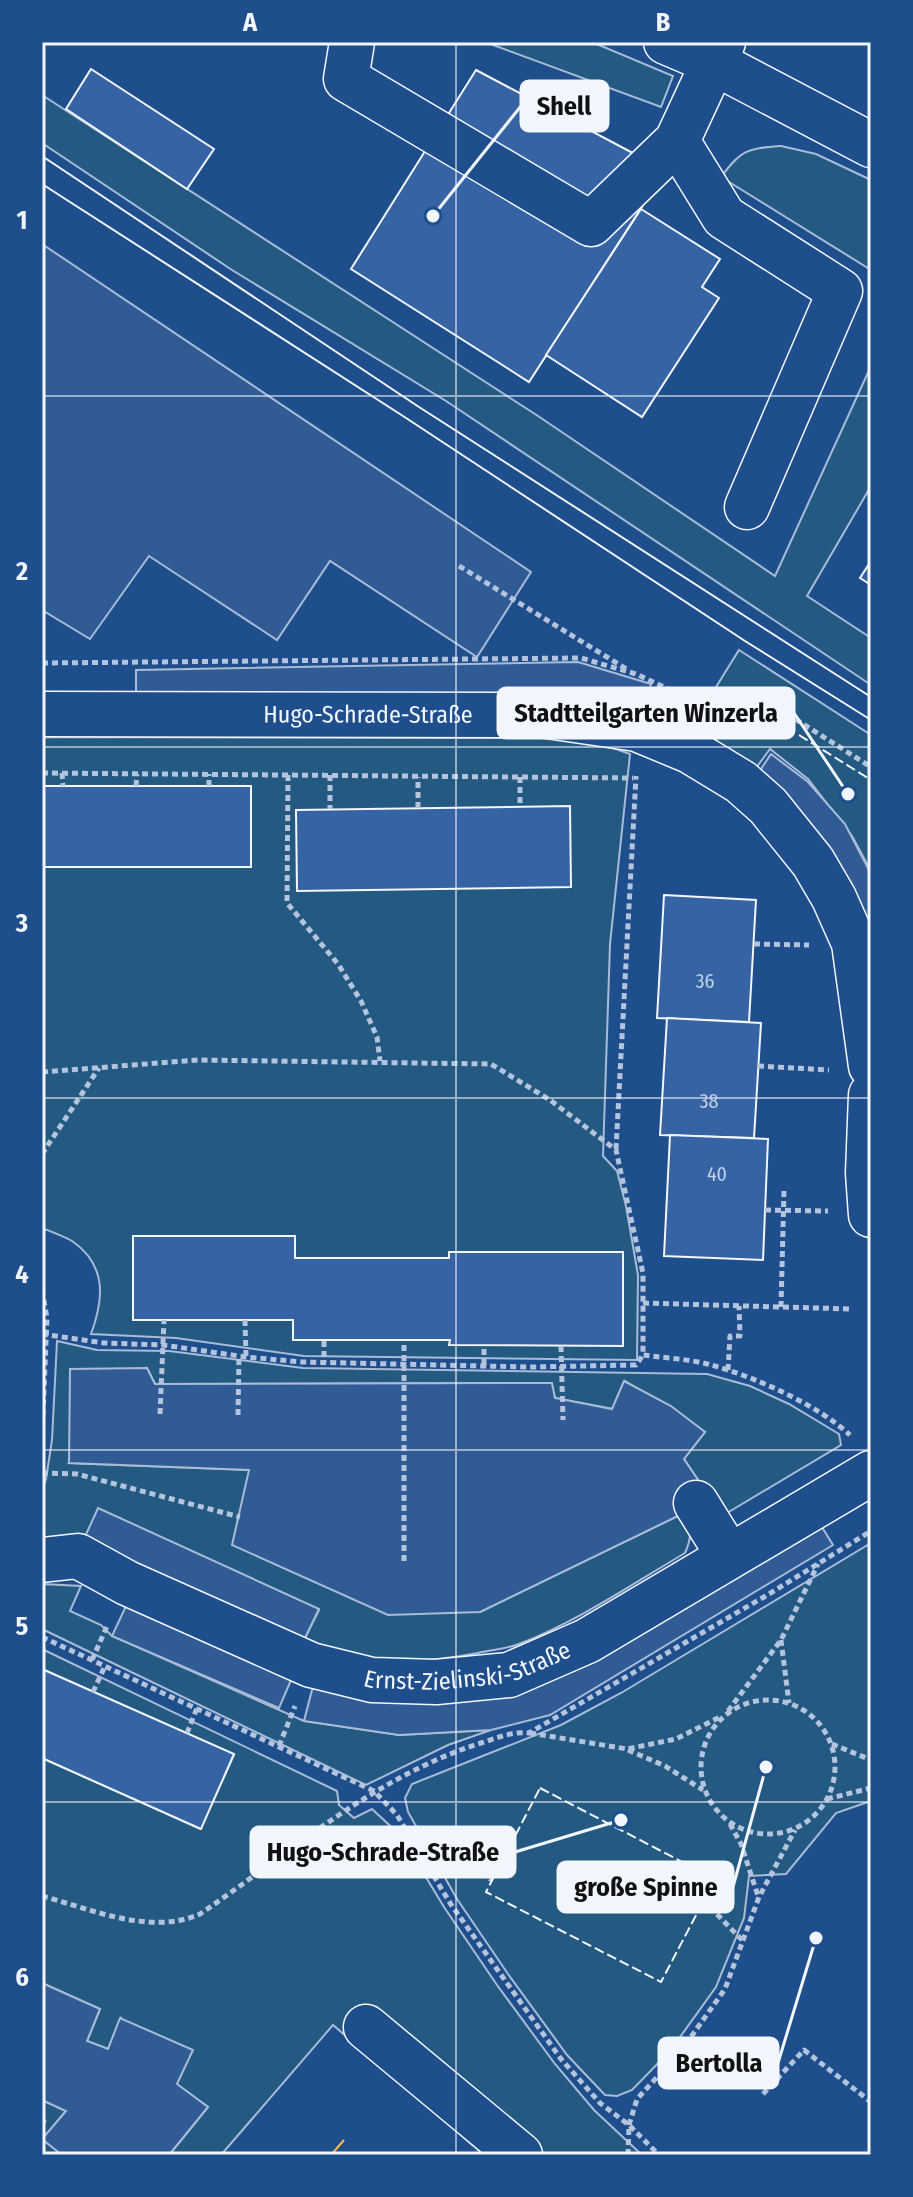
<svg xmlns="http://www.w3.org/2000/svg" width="913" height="2197" viewBox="0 0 913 2197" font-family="'Fira Sans Condensed',sans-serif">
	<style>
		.green { fill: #245a82; stroke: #a8bbd7; stroke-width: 2 }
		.parking { fill: #305b95; stroke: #a8bbd7; stroke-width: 2 }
		.building { fill: #3563a3; stroke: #f2f6ff; stroke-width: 2 }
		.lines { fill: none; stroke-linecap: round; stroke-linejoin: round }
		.minor-casing { stroke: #f2f6ff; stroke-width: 47 }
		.path { stroke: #b3c4dc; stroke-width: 5; stroke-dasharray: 6 4; stroke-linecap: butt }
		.minor { stroke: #1f4e8c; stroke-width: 44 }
		.tram { stroke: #f2f6ff; stroke-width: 2 }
		.hedge { stroke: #97c8a6; stroke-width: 6; stroke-dasharray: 4 6; stroke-linecap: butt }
		.fence { stroke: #f2f6ff; stroke-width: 2; stroke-dasharray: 10 4; stroke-linecap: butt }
		.power { stroke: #ffb74d; stroke-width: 2; stroke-dasharray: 28 6 4 6; stroke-linecap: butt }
		.grid { fill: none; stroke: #f2f6ff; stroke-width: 2; stroke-opacity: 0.55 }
		.labels { text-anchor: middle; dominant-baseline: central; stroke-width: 6; stroke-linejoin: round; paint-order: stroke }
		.number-label { font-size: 20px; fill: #c3d1e8 }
		.street-label { font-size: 24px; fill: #f2f6ff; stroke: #1f4e8c }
		.leader { fill: none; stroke: #f2f6ff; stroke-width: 3 }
		.callout-dot { fill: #f2f6ff; stroke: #1f4e8c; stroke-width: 3 }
		.callout { fill: #f2f6ff; stroke: #f2f6ff; stroke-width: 3 }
		.callout-label { font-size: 26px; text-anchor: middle; font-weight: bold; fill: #111 }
		.neatline { fill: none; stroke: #f2f6ff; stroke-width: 3 }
		.grid-label { font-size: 26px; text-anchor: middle; font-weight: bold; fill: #f2f6ff }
	</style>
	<rect width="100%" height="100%" fill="#1f4e8c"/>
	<!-- green -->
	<g class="green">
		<path d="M485,42H592L673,76L661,107Z"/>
		<path d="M42,95L538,416L775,576L871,366V486L807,596L871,638V685L446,401L232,270L42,143Z"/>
		<path d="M781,146L816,154L871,180V270L721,177C742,149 746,149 781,146Z"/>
		<path d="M739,650L871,735V871L852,836L808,779L770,749L753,772L722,754L713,733L722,726L701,713L662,723L644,715L656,688L703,708Z"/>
		<path d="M42,737L554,738L596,742L630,754L610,944L603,1156L617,1171L626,1206L638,1275L637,1360L304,1356L176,1338L91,1334C104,1299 107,1265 72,1241C63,1236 52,1232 42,1228Z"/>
		<path d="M57,1341L97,1350L169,1351L303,1368L707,1374L750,1386L789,1404L839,1434L841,1445L722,1516L684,1459L705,1432L625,1381L613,1409L555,1398L551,1383L155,1384L147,1368L69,1463L249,1470L480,1612L684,1513C692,1528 692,1537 685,1553C631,1585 578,1621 519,1644C507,1649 491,1650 478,1653C411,1666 368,1663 304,1640L319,1610L99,1509L84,1539L42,1544V1491L46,1479L52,1440Z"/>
		<path d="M871,1543V1801L836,1813L786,1874L749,1876L744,1918L716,1987L670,2051L632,2090L617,2096L605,2095L567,2055L508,1974L457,1899L408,1812L405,1798L412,1784L561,1725L621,1693Z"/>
		<path d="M42,1584L81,1586L70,1611L101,1625L112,1636L304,1721L399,1735L491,1730L448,1745L366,1785L42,1629Z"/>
		<path d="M42,1649L337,1791L339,1805L354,1818L372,1809L401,1836L444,1907L497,1985L555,2064L594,2110L642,2155H484L333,2025L221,2155H169L208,2107L176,2084L121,2018L108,2049L87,2041L100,2009L42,1983V1758L200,1829L234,1755L42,1669Z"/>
		<path d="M42,2100L66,2111L43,2139L62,2155H42Z"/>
	</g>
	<!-- parking -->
	<g class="parking">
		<path d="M42,244L531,572L477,657L330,561L277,640L149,556L90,639L42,610Z"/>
		<path d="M578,662L651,684L643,713L136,699V670Z"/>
		<path d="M771,754L808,782L845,824L871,874V954L757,775Z"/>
		<path d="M147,1368L155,1384L552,1383L555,1398L612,1409L624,1381L671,1406L705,1432L684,1459L707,1493L684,1513L480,1612L388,1615L232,1545L249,1470L69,1463L70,1369Z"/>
		<path d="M98,1508L319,1609L304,1640L84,1539Z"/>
		<path d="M817,1519L833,1545L550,1715L491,1730L399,1735L304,1721L313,1686L396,1702Z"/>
		<path d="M126,1606L292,1678L279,1708L112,1636Z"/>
		<path d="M42,1983L100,2009L87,2041L108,2049L120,2018L193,2050L177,2084L208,2107L169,2155H62L42,2139L66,2111L42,2100Z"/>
	</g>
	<!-- building -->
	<g class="building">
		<path d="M91,69L214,149L187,189L66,109Z"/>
		<path d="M476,70L663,169L647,199L529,382L351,269Z"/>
		<path d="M641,209L720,259L702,287L719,298L642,417L546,355Z"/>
		<path d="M871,561V585L860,578Z"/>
		<rect x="42" y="786" width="209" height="81"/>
		<path d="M570,806L571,887L297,891L296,810Z"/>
		<path d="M664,895L756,900L749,1022L657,1018Z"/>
		<path d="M667,1018L761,1023L754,1138L660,1135Z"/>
		<path d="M670,1135L768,1139L763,1260L664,1256Z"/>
		<path d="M133,1236H295V1258H449V1252H623V1346L449,1345L450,1340H293V1320H133Z"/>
		<path d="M42,1669L234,1754L201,1829L42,1758Z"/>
	</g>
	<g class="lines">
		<defs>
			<g id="minor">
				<path d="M352,42L346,79L591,224L677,141L723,42"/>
				<path d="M666,42L713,62L871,145"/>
				<path d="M677,141L724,217L840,291L747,507"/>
				<path id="s1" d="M42,714L541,715L637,729L690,751L741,782L768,806L813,862L834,898L854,943L871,1066"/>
				<path d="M871,1095L868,1173L871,1215"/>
				<path d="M696,1503L729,1556"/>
				<path id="s2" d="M42,1560L78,1556L127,1583L311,1665L372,1680L436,1682L509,1675L587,1641L871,1473"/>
				<path d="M366,2027L520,2155"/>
			</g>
		</defs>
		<!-- minor casing -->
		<use href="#minor" class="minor-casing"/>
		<!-- path -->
		<g class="path">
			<path d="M459,566L628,670"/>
			<path d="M42,663L581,658L636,674L700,704"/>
			<path d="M721,716L735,711L773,705L871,767"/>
			<path d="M42,773L633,778"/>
			<path d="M62,773L63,786"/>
			<path d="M288,775L287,903L338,964L361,1001L377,1037L380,1061"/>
			<path d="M330,775V809"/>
			<path d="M520,777V806"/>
			<path d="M136,786L137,774"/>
			<path d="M209,786V774"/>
			<path d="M418,808V777"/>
			<path d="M754,944L809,945"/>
			<path d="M758,1066L829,1070"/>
			<path d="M42,1072L198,1060L491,1064L550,1100L616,1150L643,1273V1355C665,1358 690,1359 711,1365C753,1376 818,1405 850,1435"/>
			<path d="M616,1149L636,776"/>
			<path d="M42,1154L99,1068"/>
			<path d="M765,1210L828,1211"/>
			<path d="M42,1290L47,1318L42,1439"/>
			<path d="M643,1303L851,1309"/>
			<path d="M781,1307L784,1190"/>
			<path d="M245,1320L246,1357"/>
			<path d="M42,1334L104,1343L163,1345L246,1357L302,1362L530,1367L636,1365L643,1355"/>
			<path d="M324,1341V1362"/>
			<path d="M561,1346L563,1420"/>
			<path d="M484,1365V1346"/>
			<path d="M728,1370L730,1336H740L739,1306"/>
			<path d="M160,1414L164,1320"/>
			<path d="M238,1415L239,1356"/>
			<path d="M42,1473L77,1474L240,1517"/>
			<path d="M404,1561V1341"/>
			<path d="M42,1637L374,1791L397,1815L450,1903L561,2059L600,2103L629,2125L659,2155"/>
			<path d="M781,1640L789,1703"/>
			<path d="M92,1660L108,1624"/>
			<path d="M93,1692L105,1666"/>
			<circle cx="768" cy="1767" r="67"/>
			<path d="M728,1711L781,1640L818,1564"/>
			<path d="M187,1733L197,1708"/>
			<path d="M530,1733L627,1749L676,1739L720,1717"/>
			<path d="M832,1744L871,1760"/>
			<path d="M279,1746L295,1706"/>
			<path d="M628,1750L665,1766L703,1790"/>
			<path d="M827,1799L871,1788"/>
			<path d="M730,1824L741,1844L758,1896"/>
			<path d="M413,1840L437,1839L466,1865L492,1880"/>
			<path d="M42,1896C91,1909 150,1936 200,1914C290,1853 375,1776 481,1743C497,1738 512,1731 529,1733L764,1597L871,1531"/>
			<path d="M703,1900L744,1942"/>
			<path d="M763,2094L804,2050L871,2102"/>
			<path d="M628,2155L629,2125L637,2099L681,2051L725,1989L759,1897L795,1830"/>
		</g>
		<!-- minor -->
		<use href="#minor" class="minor"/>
		<!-- tram -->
		<g class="tram">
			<path d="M42,156L419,407L871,697"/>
			<path d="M42,184L403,416L745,641L871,720"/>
		</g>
		<!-- hedge -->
		<path class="hedge" d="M42,2122L48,2115"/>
		<!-- fence -->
		<g class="fence">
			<path d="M799,735L871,780"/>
			<path d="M540,1788L715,1879L661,1982L486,1892Z"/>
		</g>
		<!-- power -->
		<path class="power" d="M331,2155L344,2140"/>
	</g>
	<!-- grid -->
	<path class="grid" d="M456,42V2155M42,396H871M42,747H871M42,1098H871M42,1450H871M42,1802H871"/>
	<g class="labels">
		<!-- number labels -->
		<g class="number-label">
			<text x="705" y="981">36</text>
			<text x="709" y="1101">38</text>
			<text x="717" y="1174">40</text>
		</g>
		<!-- street labels -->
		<g class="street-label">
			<text stroke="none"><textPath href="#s1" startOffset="326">Hugo-Schrade-Straße</textPath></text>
			<text stroke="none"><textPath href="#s2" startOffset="454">Ernst-Zielinski-Straße</textPath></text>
		</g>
	</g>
	<!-- callouts -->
	<path class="leader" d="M433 216L521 106M848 794L794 713M621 1820L515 1852M766 1767L733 1887M816 1938L778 2063"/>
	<g class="callout-dot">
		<circle cx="433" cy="216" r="8"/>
		<circle cx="848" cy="794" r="8"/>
		<circle cx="621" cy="1820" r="8"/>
		<circle cx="766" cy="1767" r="8"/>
		<circle cx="816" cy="1938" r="8"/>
	</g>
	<g class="callout">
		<rect x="521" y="81" width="87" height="50" rx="8"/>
		<rect x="498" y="688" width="296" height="50" rx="8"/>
		<rect x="251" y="1827" width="264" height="50" rx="8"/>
		<rect x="558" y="1862" width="175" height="50" rx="8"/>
		<rect x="659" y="2038" width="119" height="50" rx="8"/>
	</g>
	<g class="callout-label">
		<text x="564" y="115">Shell</text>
		<text x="646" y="722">Stadtteilgarten Winzerla</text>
		<text x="383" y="1861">Hugo-Schrade-Straße</text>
		<text x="646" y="1896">große Spinne</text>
		<text x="719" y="2072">Bertolla</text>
	</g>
	<!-- border -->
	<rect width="913" height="2197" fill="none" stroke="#1f4e8c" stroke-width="88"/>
	<rect x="44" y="44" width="825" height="2109" class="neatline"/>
	<g class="grid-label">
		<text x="250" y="31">A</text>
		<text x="663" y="31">B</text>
		<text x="22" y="229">1</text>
		<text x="22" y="580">2</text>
		<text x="22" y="932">3</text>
		<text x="22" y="1283">4</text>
		<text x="22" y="1635">5</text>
		<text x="22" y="1986">6</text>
	</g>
</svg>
